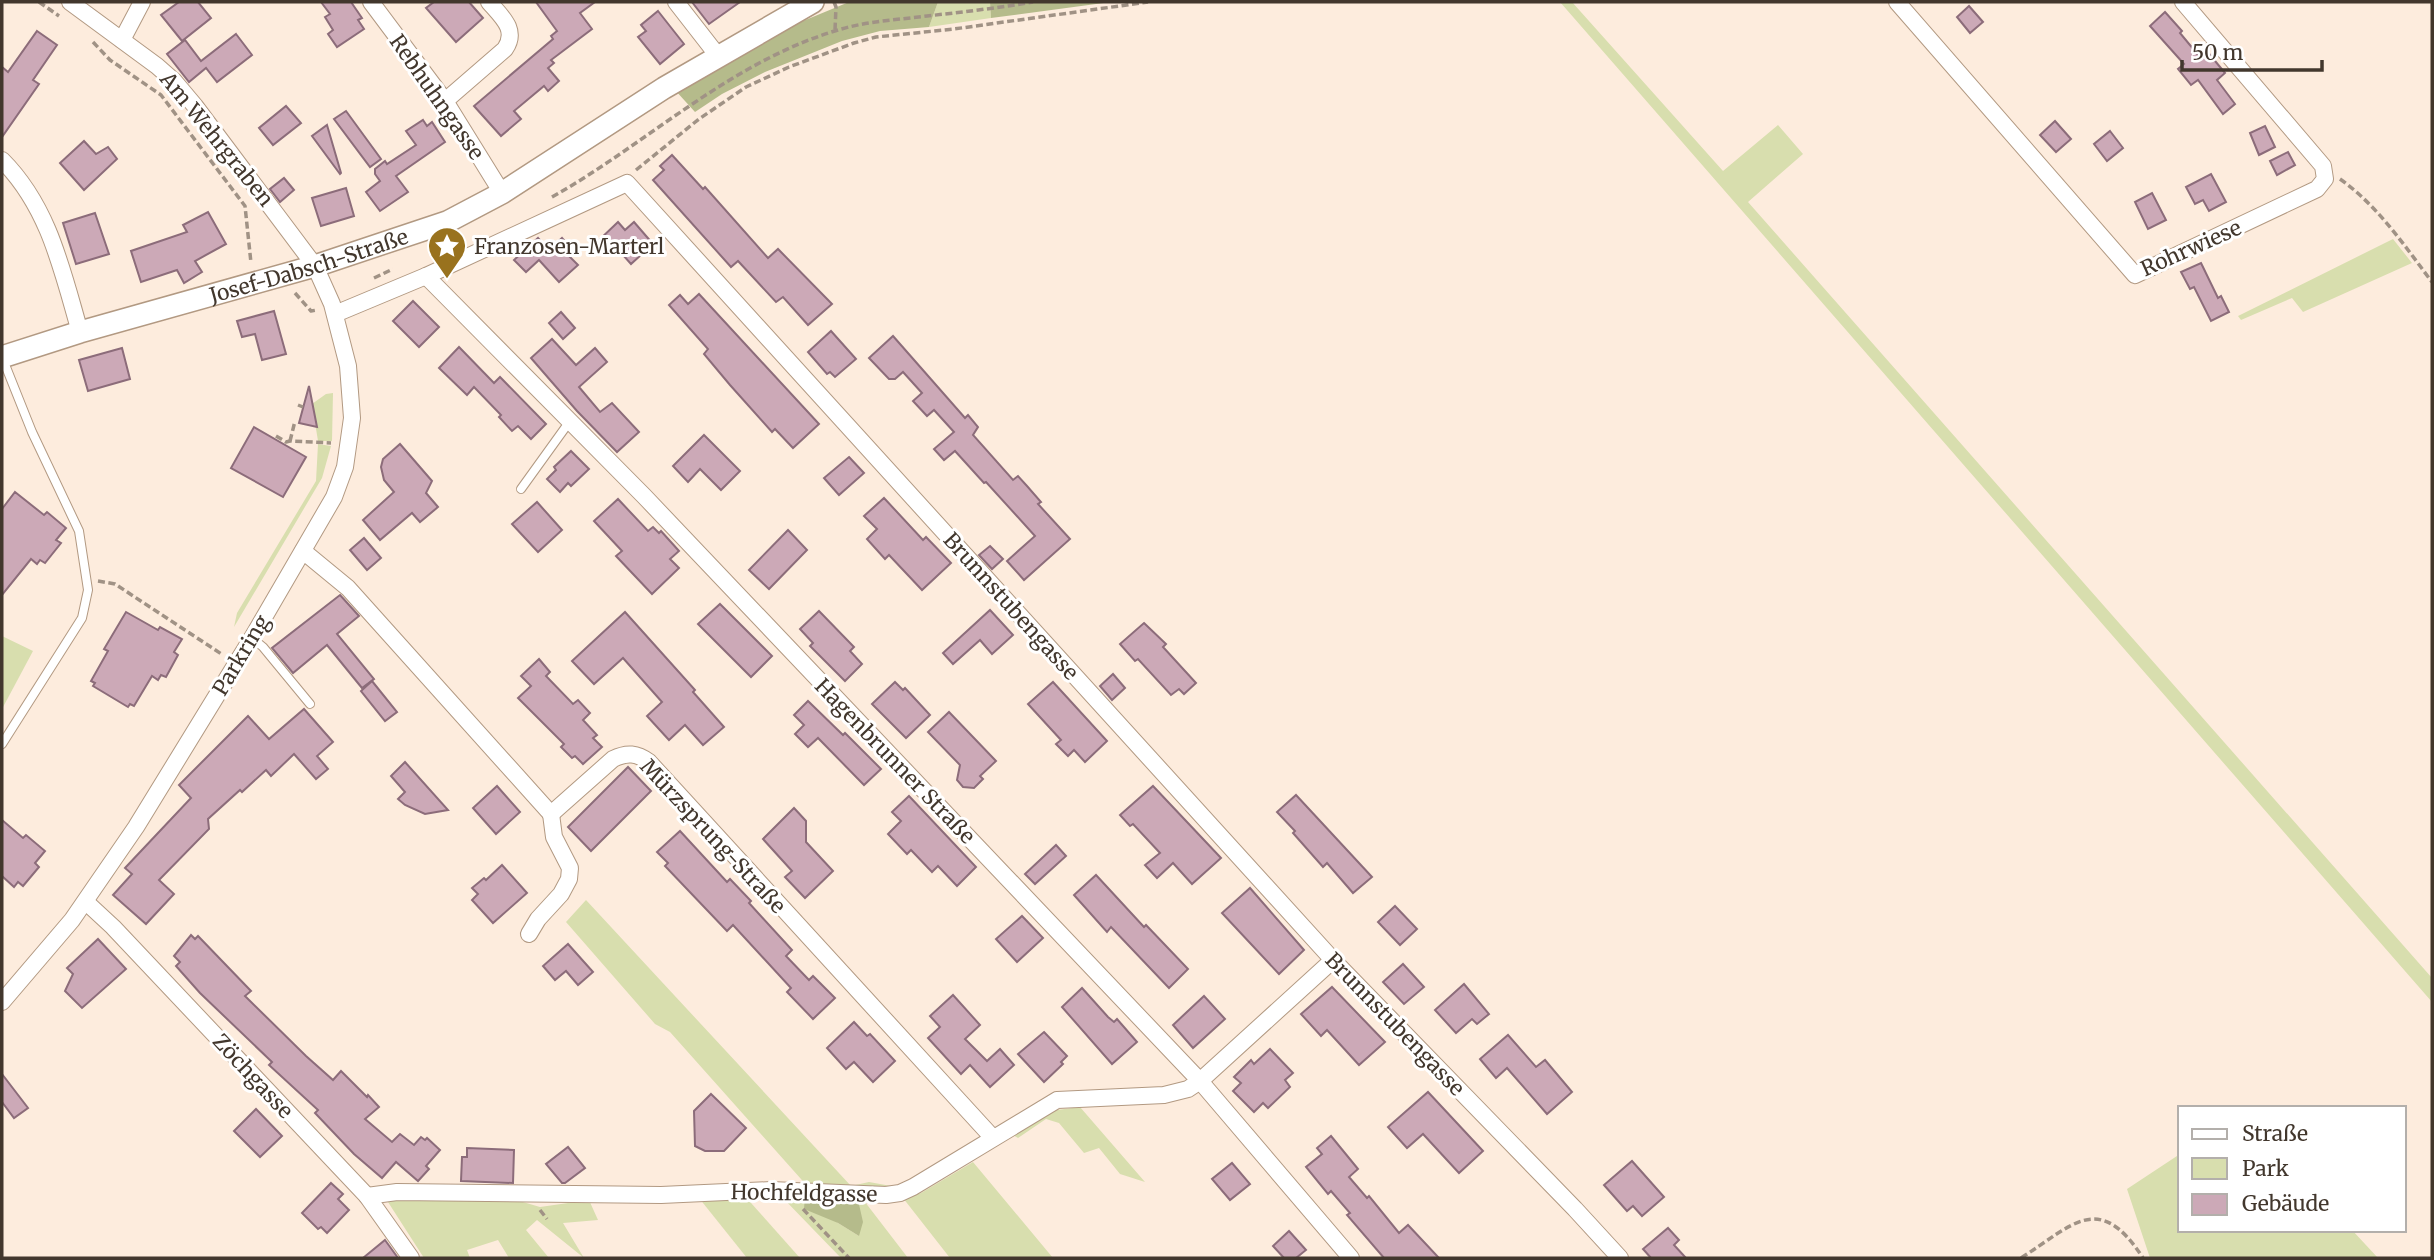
<svg xmlns="http://www.w3.org/2000/svg" width="2434" height="1260" viewBox="0 0 2434 1260" font-family="Merriweather,serif">
	<style>
		.green { fill: #d8deae }
		.forest { fill: #b5bb8b }
		.building { fill: #cca9b7; stroke: #8c6c7a; stroke-width: 2 }
		.lines { fill: none; stroke-linecap: round; stroke-linejoin: round }
		.lane-casing { stroke: #b29982; stroke-width: 10 }
		.street-casing { stroke: #b29982; stroke-width: 18 }
		.secondary-casing { stroke: #b29982; stroke-width: 24 }
		.path { stroke: #a09285; stroke-width: 3.5; stroke-dasharray: 7 3.5; stroke-linecap: butt }
		.lane { stroke: #fff; stroke-width: 8 }
		.street { stroke: #fff; stroke-width: 16 }
		.secondary { stroke: #fff; stroke-width: 21 }
		.labels { text-anchor: middle; dominant-baseline: central; stroke-width: 6; stroke-linejoin: round; paint-order: stroke }
		.street-label { font-size: 21px; fill: #42372d; stroke: #fff }
		.poi-label { font-size: 21px; fill: #42372d; stroke: #fff; text-anchor: start }
	</style>
	<rect width="100%" height="100%" fill="#fdecdd"/>
	<!-- green -->
	<g class="green">
		<path d="M938,2H990L991,18L929,27Z"/>
		<path d="M1560,2H1572L1723,171L1778,125L1803,154L1748,202L2432,978V1002Z"/>
		<path d="M2393,239L2412,263L2303,312L2292,298L2241,320L2238,316Z"/>
		<path d="M333,393L332,441H318L312,404L326,394Z"/>
		<path d="M318,444L331,446L322,478L234,627L237,613L316,481Z"/>
		<path d="M2,636L33,651L2,709Z"/>
		<path d="M586,900L851,1186L869,1182L891,1186L809,1188L670,1032L655,1024L566,922Z"/>
		<path d="M1080,1107L1145,1182L1120,1174L1099,1148L1084,1153L1059,1123L1046,1119L1018,1138L1013,1135L1057,1110Z"/>
		<path d="M2180,1154V1230H2352L2378,1258H2150L2127,1189Z"/>
		<path d="M973,1162L1053,1258H950L903,1198L921,1193Z"/>
		<path d="M743,1194L800,1258H747L699,1198Z"/>
		<path d="M781,1196H805L838,1223L859,1236L858,1200L865,1202L908,1258H841Z"/>
		<path d="M404,1197L516,1200L540,1207L589,1200L598,1220L563,1223L584,1258L537,1220L526,1230L549,1258H509L498,1240L467,1250L470,1258H424L388,1202Z"/>
	</g>
	<!-- forest -->
	<g class="forest">
		<path d="M849,2H938L929,27L880,31L842,41L765,72L722,94L695,112L675,90L803,21Z"/>
		<path d="M990,2H1111L991,18Z"/>
		<path d="M805,1196L858,1200L863,1222L859,1236L838,1223L804,1209Z"/>
	</g>
	<!-- building -->
	<g class="building">
		<path d="M179,2H198L211,18L182,41L161,15Z"/>
		<path d="M321,2H351L362,18L358,20L364,29L337,47L328,34L333,30L325,17L330,14Z"/>
		<path d="M434,2H469L483,18L456,42L426,8Z"/>
		<path d="M536,2H595L580,13L592,29L551,60L554,63L548,68L559,81L548,91L544,86L514,111L521,119L501,136L474,106L553,39L551,36L557,31Z"/>
		<path d="M692,2H740L709,24Z"/>
		<path d="M1969,6L1983,22L1970,33L1957,17Z"/>
		<path d="M658,11L684,44L660,64L638,37L646,31L641,25Z"/>
		<path d="M2165,12L2182,31L2180,33L2199,56L2206,50L2225,73L2217,80L2235,104L2223,114L2198,80L2191,85L2178,69L2184,64L2150,26Z"/>
		<path d="M37,31L57,45L33,80L39,84L2,137V67L8,72Z"/>
		<path d="M236,34L252,55L217,82L206,68L189,82L167,54L185,40L201,61Z"/>
		<path d="M286,106L301,123L273,145L259,128Z"/>
		<path d="M346,111L381,159L370,167L334,119Z"/>
		<path d="M423,120L427,126L432,122L445,142L396,176L408,192L380,211L366,192L380,181L375,174V169L385,161L387,164L416,145L406,131Z"/>
		<path d="M2055,121L2071,139L2056,152L2040,135Z"/>
		<path d="M327,125L341,173L340,174L312,136Z"/>
		<path d="M2265,126L2275,147L2259,155L2250,133Z"/>
		<path d="M2110,131L2123,148L2107,161L2094,144Z"/>
		<path d="M84,141L96,154L108,147L117,159L84,190L60,163Z"/>
		<path d="M2288,152L2295,165L2277,175L2270,161Z"/>
		<path d="M672,155L703,189L705,187L768,258L778,249L832,304L808,325L783,297L776,302L738,261L731,267L653,180L664,170L660,166Z"/>
		<path d="M2211,174L2226,202L2209,211L2203,200L2195,204L2186,187Z"/>
		<path d="M284,178L294,190L280,202L270,189Z"/>
		<path d="M346,188L354,216L321,226L312,198Z"/>
		<path d="M2152,193L2166,220L2148,229L2135,202Z"/>
		<path d="M208,212L226,244L195,261L202,272L184,283L177,270L141,282L131,251L187,232L183,225Z"/>
		<path d="M95,213L109,254L76,264L63,223Z"/>
		<path d="M618,222L625,230L634,222L653,244L631,264L615,246L607,253L597,242Z"/>
		<path d="M538,238L549,250L562,238L572,249L567,254L578,265L559,282L539,260L526,272L514,260Z"/>
		<path d="M2201,263L2218,298L2221,296L2229,312L2211,321L2194,287L2190,289L2181,272Z"/>
		<path d="M699,294L819,424L793,448L775,429L772,432L730,385L704,354L708,349L669,305L680,295L688,304Z"/>
		<path d="M413,301L439,327L419,347L393,321Z"/>
		<path d="M274,311L286,354L262,360L255,334L242,337L237,321Z"/>
		<path d="M561,312L575,328L563,339L549,323Z"/>
		<path d="M831,331L856,359L835,377L830,372L827,374L808,352Z"/>
		<path d="M893,336L965,418L968,415L978,427L973,435L1013,480L1018,476L1027,486L1041,502L1038,504L1070,539L1024,580L1007,561L1035,536L986,482L984,483L955,451L944,460L934,449L954,432L934,410L927,416L913,401L922,393L903,372L895,379H889L869,358Z"/>
		<path d="M552,339L576,365L595,348L607,362L579,387L600,412L612,403L639,432L617,452L577,411L531,358Z"/>
		<path d="M459,347L494,383L500,377L546,424L531,439L518,426L512,431L499,417L501,415L474,387L467,395L439,368Z"/>
		<path d="M122,348L130,379L88,391L79,360Z"/>
		<path d="M309,386L317,427L299,423Z"/>
		<path d="M254,427L306,457L283,497L231,468Z"/>
		<path d="M704,435L740,471L721,490L700,469L688,482L673,466Z"/>
		<path d="M400,444L432,481L426,493L438,507L420,522L412,513L380,540L363,520L394,492L384,480L381,467L383,459Z"/>
		<path d="M571,451L589,469L571,486L568,483L560,492L547,479L556,470L554,467Z"/>
		<path d="M849,457L864,473L839,495L824,478Z"/>
		<path d="M15,492L44,515L47,512L66,528L56,540L61,543L45,563L40,560L37,564L31,559L2,595V509Z"/>
		<path d="M884,498L923,540L926,537L951,563L922,590L889,555L885,559L867,539L877,529L864,516Z"/>
		<path d="M618,499L648,531L653,527L659,533L661,531L679,551L670,559L679,568L652,594L616,556L622,551L594,521Z"/>
		<path d="M537,502L562,530L538,552L512,524Z"/>
		<path d="M788,530L807,550L769,589L749,570Z"/>
		<path d="M364,538L381,558L367,570L350,550Z"/>
		<path d="M990,546L1003,559L992,569L979,555Z"/>
		<path d="M340,595L359,616L337,634L374,679L362,688L327,645L293,673L272,648Z"/>
		<path d="M720,604L772,656L751,677L698,624Z"/>
		<path d="M990,610L1013,635L992,654L980,640L953,664L943,653Z"/>
		<path d="M819,611L854,647L850,651L862,664L845,681L810,646L813,643L800,629Z"/>
		<path d="M126,612L158,630L160,627L182,639L174,652L178,655L166,677L161,675L158,680L152,676L134,706L130,704L128,707L93,686L95,683L91,681L108,651L104,649Z"/>
		<path d="M625,612L695,690L693,692L724,727L703,745L685,725L669,740L647,716L662,702L623,658L594,684L572,661Z"/>
		<path d="M1144,623L1166,644L1163,647L1196,683L1184,694L1179,689L1171,695L1138,659L1135,661L1120,644Z"/>
		<path d="M539,659L550,672L546,676L573,704L578,700L590,713L583,720L597,735L593,738L602,747L583,764L575,756L572,758L561,747L564,744L518,698L531,686L521,676Z"/>
		<path d="M1113,674L1125,688L1112,700L1100,686Z"/>
		<path d="M372,681L397,712L385,721L361,691Z"/>
		<path d="M895,682L903,690L905,688L930,715L906,738L872,704Z"/>
		<path d="M1053,682L1107,741L1085,762L1074,750L1068,756L1056,744L1061,740L1028,704Z"/>
		<path d="M808,701L843,735L845,733L881,769L864,785L818,738L808,747L795,734L804,725L794,715Z"/>
		<path d="M304,709L333,742L317,756L328,769L316,779L294,754L271,776L266,770L242,792L240,790L208,819L209,829L159,880L174,894L146,924L113,895L132,874L125,868L191,798L179,785L248,716L269,739Z"/>
		<path d="M949,712L996,761L980,776L983,779L974,788L963,787L957,780L960,765L928,732Z"/>
		<path d="M405,762L448,810L425,814L405,805L398,799L405,792L391,776Z"/>
		<path d="M628,767L651,791L591,851L568,827Z"/>
		<path d="M497,786L520,812L496,834L473,808Z"/>
		<path d="M1153,786L1221,858L1192,884L1173,863L1157,878L1145,865L1160,853L1133,824L1130,826L1120,815Z"/>
		<path d="M1296,795L1372,877L1353,893L1327,863L1323,867L1293,833L1295,831L1277,812Z"/>
		<path d="M909,796L976,867L957,886L938,866L932,872L911,850L907,854L888,834L901,821L892,812Z"/>
		<path d="M794,808L806,821V842L833,871L805,898L785,877L792,871L763,839Z"/>
		<path d="M2,820L23,838L26,835L45,851L35,863L39,867L23,886L18,882L14,887L2,876Z"/>
		<path d="M680,831L727,882L730,879L751,901L749,903L792,950L786,956L809,980L813,976L835,998L813,1019L787,992L791,988L733,925L727,931L665,866L668,863L657,852Z"/>
		<path d="M1056,845L1066,856L1035,884L1025,874Z"/>
		<path d="M502,865L527,893L493,923L472,900L478,894L472,888L484,878L486,880Z"/>
		<path d="M1096,875L1144,927L1146,925L1188,969L1169,988L1111,927L1107,932L1074,895Z"/>
		<path d="M1250,888L1304,950L1279,974L1222,913Z"/>
		<path d="M1395,906L1417,929L1400,945L1378,922Z"/>
		<path d="M1022,916L1043,938L1017,962L996,939Z"/>
		<path d="M191,935L195,939L198,936L251,991L245,996L306,1056L333,1080L341,1071L367,1097L368,1095L379,1107L365,1119L392,1142L400,1134L414,1145L421,1137L425,1140L427,1138L440,1150L426,1166L429,1169L418,1181L396,1162L382,1178L354,1154L315,1113L318,1110L269,1065L272,1062L200,993L176,966L180,962L174,956Z"/>
		<path d="M98,939L126,969L82,1008L65,991L73,974L67,968Z"/>
		<path d="M568,944L593,972L578,985L566,971L555,980L543,966Z"/>
		<path d="M1403,964L1424,987L1404,1004L1383,982Z"/>
		<path d="M1464,984L1489,1014L1477,1024L1472,1019L1456,1033L1435,1010Z"/>
		<path d="M1332,987L1385,1042L1359,1065L1327,1030L1321,1036L1301,1014Z"/>
		<path d="M1082,988L1108,1017L1114,1022L1117,1019L1137,1042L1112,1064L1062,1007Z"/>
		<path d="M953,995L980,1025L965,1039L987,1061L1000,1049L1014,1065L990,1087L970,1065L961,1074L928,1038L940,1027L930,1016Z"/>
		<path d="M1204,996L1225,1019L1193,1048L1173,1025Z"/>
		<path d="M854,1022L867,1036L870,1034L895,1061L873,1082L854,1062L846,1069L827,1048Z"/>
		<path d="M1044,1032L1067,1056L1061,1062L1063,1064L1044,1082L1018,1054Z"/>
		<path d="M1508,1035L1536,1067L1545,1060L1572,1092L1547,1114L1507,1068L1496,1078L1480,1059Z"/>
		<path d="M1270,1049L1293,1073L1285,1080L1290,1087L1268,1108L1263,1103L1254,1112L1233,1091L1241,1083L1234,1077L1251,1060L1254,1064Z"/>
		<path d="M2,1074L28,1108L14,1118L2,1102Z"/>
		<path d="M1428,1092L1483,1151L1459,1173L1423,1134L1407,1148L1388,1127Z"/>
		<path d="M711,1094L746,1128L724,1151H705L695,1146L694,1111Z"/>
		<path d="M256,1109L282,1136L260,1157L234,1131Z"/>
		<path d="M1331,1136L1358,1169L1349,1177L1367,1198L1369,1196L1399,1233L1408,1225L1439,1258H1384L1347,1215L1350,1213L1331,1191L1328,1194L1306,1167L1322,1154L1317,1148Z"/>
		<path d="M568,1147L585,1168L565,1183H562L546,1164Z"/>
		<path d="M467,1148L514,1150L513,1183L461,1181L462,1157H467Z"/>
		<path d="M1632,1161L1664,1197L1642,1216L1633,1206L1627,1211L1604,1185Z"/>
		<path d="M1232,1163L1250,1184L1230,1200L1212,1179Z"/>
		<path d="M331,1183L343,1194L338,1199L349,1210L327,1233L321,1227L318,1229L302,1213Z"/>
		<path d="M1668,1228L1679,1240L1674,1245L1686,1258H1651L1643,1249Z"/>
		<path d="M1289,1231L1306,1250L1296,1258H1284L1273,1246Z"/>
		<path d="M385,1240L398,1258H363Z"/>
	</g>
	<g class="lines">
		<defs>
			<g id="lane">
				<path d="M2,357L32,432L79,531L88,590L82,618L2,744"/>
				<path d="M521,489L570,421"/>
				<path d="M252,638L263,647L310,704"/>
			</g>
			<g id="street">
				<path d="M371,2L445,101L502,193"/>
				<path d="M676,2L718,56"/>
				<path d="M1897,2L2135,275L2317,189L2325,179L2323,166L2183,2"/>
				<path d="M122,40L142,2"/>
				<path d="M445,101L505,49C518,30 502,17 489,2"/>
				<path d="M2,160C49,207 62,270 80,332"/>
				<path d="M426,276L644,496L1200,1081L1351,1258"/>
				<path d="M335,314L426,276L627,183L1333,960L1575,1209L1620,1258"/>
				<path d="M303,551L348,588L551,814"/>
				<path d="M551,814L613,759C627,752 637,753 649,762L993,1138"/>
				<path d="M86,902L113,927L367,1196L411,1258"/>
				<path d="M529,934L538,919L561,894L569,879L570,868L554,837L551,814"/>
				<path d="M2,1002L72,920L136,827L252,638L334,497L345,467L352,418L348,366L332,304L315,266L195,106L174,81L157,66L70,2"/>
				<path d="M367,1196L397,1192L661,1195L771,1190L886,1195L900,1193L913,1187L1057,1100L1164,1095L1188,1089L1200,1081L1333,960"/>
			</g>
			<g id="secondary">
				<path id="s1" d="M2,357L80,332L315,266L447,222L502,193L664,88L813,2"/>
			</g>
		</defs>
		<!-- lane casing -->
		<use href="#lane" class="lane-casing"/>
		<!-- street casing -->
		<use href="#street" class="street-casing"/>
		<!-- secondary casing -->
		<use href="#secondary" class="secondary-casing"/>
		<!-- path -->
		<g class="path">
			<path d="M39,2L59,16"/>
			<path d="M834,2L836,7L835,30"/>
			<path d="M93,42L110,60L161,95L245,206L251,263"/>
			<path d="M636,170L699,119L746,87L789,67L854,43L876,37L954,29L1148,2"/>
			<path d="M2340,179C2378,206 2404,245 2432,282"/>
			<path d="M552,197C648,143 730,62 838,30C867,21 897,20 927,16C963,12 998,8 1033,2"/>
			<path d="M374,278L393,269"/>
			<path d="M295,293L311,311L317,310"/>
			<path d="M298,405L303,407"/>
			<path d="M276,436L286,442L290,441L331,443"/>
			<path d="M290,441L295,421"/>
			<path d="M98,581L115,584L223,655"/>
			<path d="M803,1209L849,1258"/>
			<path d="M540,1210L547,1219"/>
			<path d="M2021,1258C2073,1225 2099,1190 2143,1258"/>
		</g>
		<!-- lane -->
		<use href="#lane" class="lane"/>
		<!-- street -->
		<use href="#street" class="street"/>
		<!-- secondary -->
		<use href="#secondary" class="secondary"/>
	</g>
	<!-- icons -->
	<defs>
		<symbol id="sight-pin" viewBox="-11 -11 22 30"><path d="M0 17L-7.5 6A9.5 9.5 0 1 1 7.5 6Z" fill="#99721e" stroke="#fff"/><path d="M0-6L1.8-2.2L6-1.7L2.9 1.2L3.7 5.4L0 3.3L-3.7 5.4L-2.9 1.2L-6-1.7L-1.8-2.2Z" fill="#fff"/></symbol>
	</defs>
	<g fill-rule="evenodd">
		<use href="#sight-pin" x="425" y="224" width="44" height="60"/>
	</g>
	<g class="labels">
		<!-- street labels -->
		<g class="street-label">
			<text transform="translate(437 97) rotate(55)">Rebhuhngasse</text>
			<text transform="translate(217 139) rotate(51)">Am Wehrgraben</text>
			<text transform="translate(2191 248) rotate(-24)">Rohrwiese</text>
			<text stroke="none"><textPath href="#s1" startOffset="320">Josef-Dabsch-Straße</textPath></text>
			<text transform="translate(1011 606) rotate(48)">Brunnstubengasse</text>
			<text transform="translate(241 655) rotate(-59)">Parkring</text>
			<text transform="translate(895 761) rotate(46)">Hagenbrunner Straße</text>
			<text transform="translate(713 836) rotate(47)">Mürzsprung-Straße</text>
			<text transform="translate(1395 1024) rotate(46)">Brunnstubengasse</text>
			<text transform="translate(253 1076) rotate(47)">Zöchgasse</text>
			<text transform="translate(804 1193) rotate(1)">Hochfeldgasse</text>
		</g>
		<!-- poi labels -->
		<g class="poi-label">
			<text x="474" y="246">Franzosen-Marterl</text>
		</g>
	</g>
	<!-- border -->
	<rect width="2434" height="1260" fill="none" stroke="#42372d" stroke-width="7"/>
	<!-- legend -->
	<rect x="2178" y="1106" width="228" height="126" fill="#ffffff" stroke="#b3afab" stroke-width="2"/>
	<rect x="2192" y="1129" width="35" height="10" fill="#ffffff" stroke="#b3afab" stroke-width="2"/>
	<text x="2242" y="1141" font-size="21" fill="#42372d">Straße</text>
	<rect x="2192" y="1158" width="35" height="21" fill="#d8deae" stroke="#b3afab" stroke-width="2"/>
	<text x="2242" y="1176" font-size="21" fill="#42372d">Park</text>
	<rect x="2192" y="1194" width="35" height="21" fill="#cca9b7" stroke="#b3afab" stroke-width="2"/>
	<text x="2242" y="1211" font-size="21" fill="#42372d">Gebäude</text>
	<!-- scale -->
	<path d="M2182 60v10h140v-10" fill="none" stroke="#42372d" stroke-width="3.5"/>
	<text x="2192" y="60" font-size="21" fill="#42372d" stroke="#ffffff" stroke-width="5" paint-order="stroke">50 m</text>
</svg>
